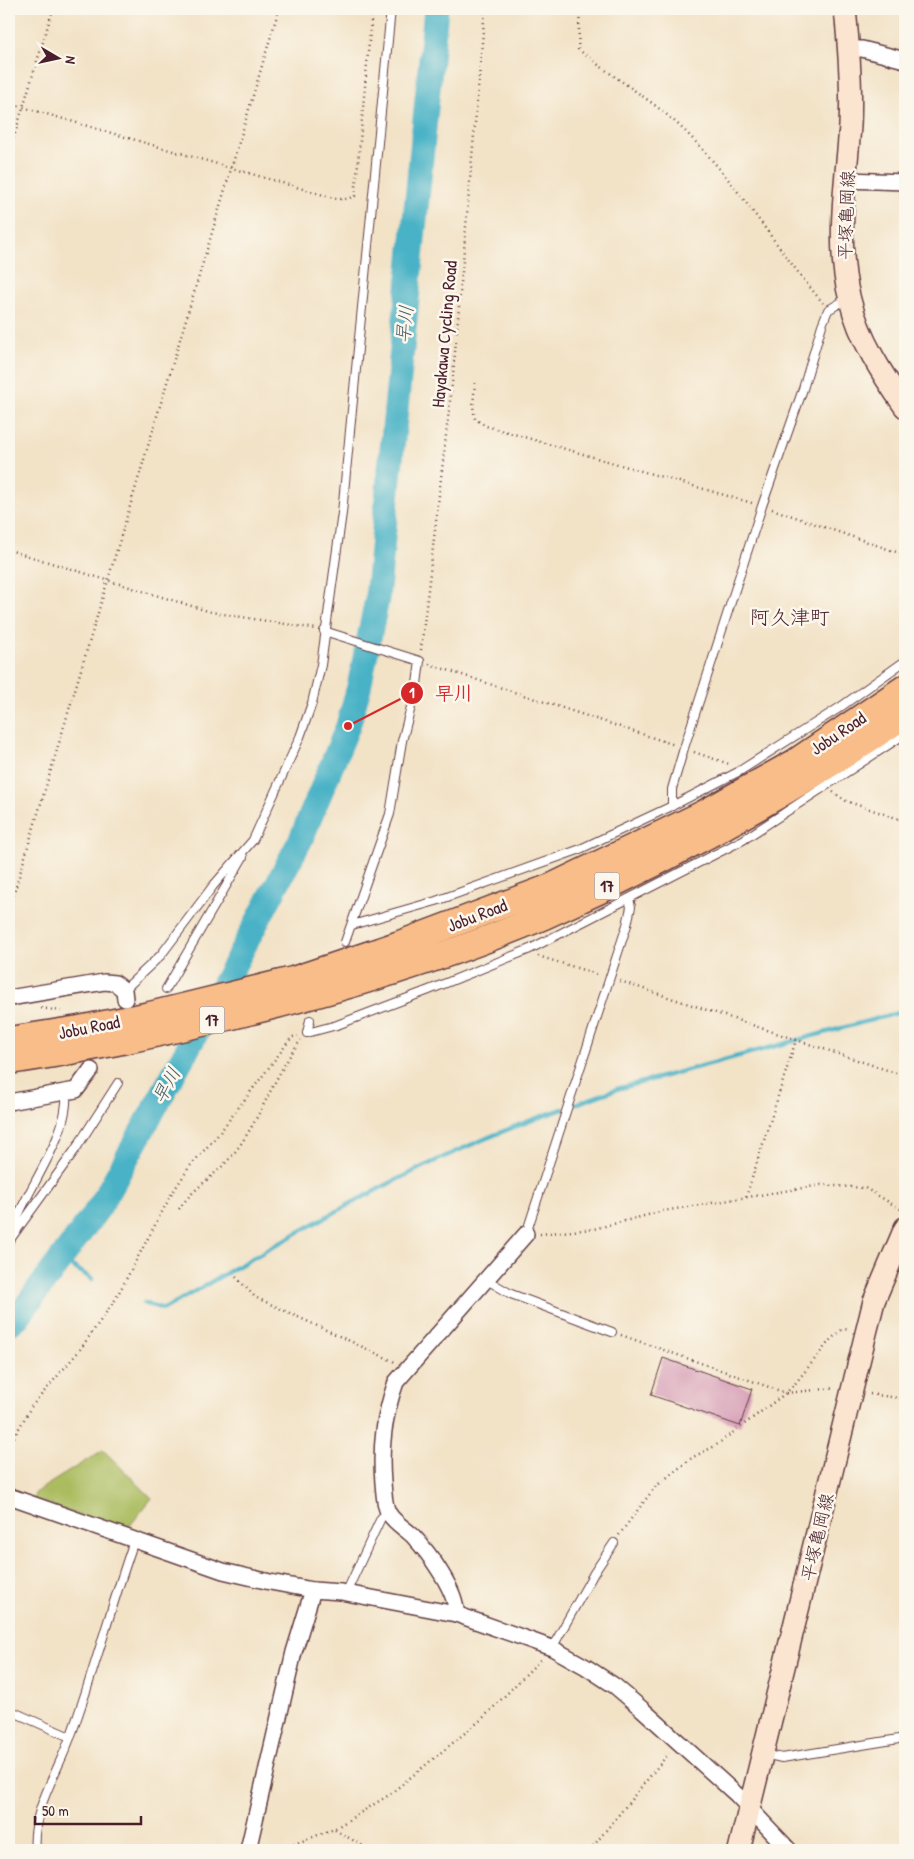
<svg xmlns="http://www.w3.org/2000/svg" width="914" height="1859" viewBox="0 0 914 1859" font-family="'Patrick Hand','Klee One',sans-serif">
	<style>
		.green { fill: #aabc5f; stroke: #7a6e45 }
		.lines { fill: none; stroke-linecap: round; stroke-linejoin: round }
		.stream { stroke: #48b2c6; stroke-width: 4.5 }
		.river { stroke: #48b2c6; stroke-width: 25 }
		.building { fill: #d395b1 }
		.service-casing { stroke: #633c42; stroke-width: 10 }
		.minor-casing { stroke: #633c42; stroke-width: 18 }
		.secondary-casing { stroke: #633c42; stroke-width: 24 }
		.trunk-casing { stroke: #633c42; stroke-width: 29 }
		.path { stroke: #633c42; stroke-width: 2.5; stroke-dasharray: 1 4; stroke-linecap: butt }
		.service { stroke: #fff; stroke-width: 8 }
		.minor { stroke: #fff; stroke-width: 15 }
		.secondary { stroke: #fce5d0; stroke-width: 21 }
		.trunk { stroke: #f8bd89; stroke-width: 26 }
		.labels { text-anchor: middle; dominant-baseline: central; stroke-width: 5; stroke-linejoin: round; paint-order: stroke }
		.shield { fill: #fbf7ec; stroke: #7f6065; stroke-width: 1 }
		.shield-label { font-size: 16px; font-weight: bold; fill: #4a1f2b }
		.street-label { font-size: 18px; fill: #4a1f2b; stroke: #fbf7ec }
		.water-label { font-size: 19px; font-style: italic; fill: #495a69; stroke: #fbf7ec }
		.quarter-label { font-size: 20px; fill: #4a1f2b; stroke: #fbf7ec }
		.leader { fill: none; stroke: #d62828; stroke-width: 2 }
		.callout-dot { fill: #d62828; stroke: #fbf7ec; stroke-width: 2 }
		.mark-label { font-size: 15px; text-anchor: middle; font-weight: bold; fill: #fff }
		.callout-label { font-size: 19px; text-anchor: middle; font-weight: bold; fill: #d62828; stroke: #fbf7ec; stroke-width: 5; stroke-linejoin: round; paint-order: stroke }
	</style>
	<rect width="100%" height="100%" fill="#fbf7ec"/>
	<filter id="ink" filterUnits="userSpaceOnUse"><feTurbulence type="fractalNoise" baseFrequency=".02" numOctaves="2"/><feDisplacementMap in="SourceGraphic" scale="10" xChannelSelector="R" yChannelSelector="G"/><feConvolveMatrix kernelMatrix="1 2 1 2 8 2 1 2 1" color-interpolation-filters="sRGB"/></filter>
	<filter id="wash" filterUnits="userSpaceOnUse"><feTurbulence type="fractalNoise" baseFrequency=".0096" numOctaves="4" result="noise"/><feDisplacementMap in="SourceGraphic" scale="20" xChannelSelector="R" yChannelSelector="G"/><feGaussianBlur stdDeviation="1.12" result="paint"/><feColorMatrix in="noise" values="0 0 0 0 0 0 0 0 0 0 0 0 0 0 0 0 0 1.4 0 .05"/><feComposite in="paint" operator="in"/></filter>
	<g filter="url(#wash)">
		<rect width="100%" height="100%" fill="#f2e2c6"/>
		<!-- green -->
		<path class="green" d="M103,1450L152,1498L125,1532L33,1499L36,1492Z"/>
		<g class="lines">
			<!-- stream -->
			<g class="stream">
				<path d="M576,1104L617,1089L905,1011"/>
				<path d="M61,1259L92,1279"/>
				<path d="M144,1303L164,1309C293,1235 421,1157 563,1109"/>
			</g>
			<!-- river -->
			<path class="river" d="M9,1324L18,1317L100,1206L232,969L301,839L348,726L359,687L377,599L436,9"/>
		</g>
		<g id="blocks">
			<!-- building -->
			<path class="building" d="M663,1358L752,1389L740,1426L651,1395Z"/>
		</g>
	</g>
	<g filter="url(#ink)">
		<use href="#blocks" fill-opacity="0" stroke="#633c42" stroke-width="1"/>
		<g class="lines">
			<defs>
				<g id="service">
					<path d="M324,631L420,661L417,684L402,741L390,814L345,942"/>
					<path d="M672,806V789L684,748L762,506L803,389L822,325L828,310L847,299"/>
					<path d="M352,925L436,901L578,850L672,806L738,772L839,708L905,661"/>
					<path d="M166,989L243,857"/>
					<path d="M124,990L161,955L213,886L253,840L300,737L312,703L321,665L342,513L391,9"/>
					<path d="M307,1033L337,1025L429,990L530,949L743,840L905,734"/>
					<path d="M307,1033L310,1020"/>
					<path d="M526,1234L627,925L631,907L629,899"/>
					<path d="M10,1235C24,1192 70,1136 66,1093"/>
					<path d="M9,1241L75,1150L118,1083"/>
					<path d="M487,1280L511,1294L612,1332"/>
					<path d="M346,1593L381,1518L388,1513"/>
					<path d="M552,1648L594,1573L614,1543"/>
					<path d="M9,1710L70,1737"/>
					<path d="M764,1754L782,1758L905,1738"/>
					<path d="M35,1850C31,1812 57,1773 70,1738C94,1673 111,1606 134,1541"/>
				</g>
				<g id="minor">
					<path d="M849,49H862L905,60"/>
					<path d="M846,180L905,182"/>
					<path d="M9,998L104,982L115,983L124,990L125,999"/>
					<path d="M9,1102L76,1090L91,1070"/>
					<path d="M9,1496L223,1571L270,1582L313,1590L341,1592L456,1614L552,1648L586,1667L615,1686L642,1709L737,1795L789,1850"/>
					<path d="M456,1614C458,1592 428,1552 413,1536C406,1529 393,1522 388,1512C384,1504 384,1492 383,1483C380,1446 384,1416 396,1382L526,1234"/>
					<path d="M248,1850L294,1652L313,1590"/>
				</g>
				<g id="secondary">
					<path d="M845,9C849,48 852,87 850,126C846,183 835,244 850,300C860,340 882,374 905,407"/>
					<path d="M739,1850L866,1333L874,1301L905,1228"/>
				</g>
				<g id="trunk">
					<path d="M9,1040L79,1029L150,1015L293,980L397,945L551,887L703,814L794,763L905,688"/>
					<path d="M9,1061C83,1051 156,1034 228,1017C336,991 442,960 544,916C670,860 791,792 905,715"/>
				</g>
			</defs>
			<!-- service casing -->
			<use href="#service" class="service-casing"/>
			<!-- minor casing -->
			<use href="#minor" class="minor-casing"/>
			<!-- secondary casing -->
			<use href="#secondary" class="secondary-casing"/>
			<!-- trunk casing -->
			<use href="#trunk" class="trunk-casing"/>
			<!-- path -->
			<g class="path">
				<path d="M580,9L578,49C613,78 654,100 687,133C738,184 776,248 823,303"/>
				<path d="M9,103L337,199H347L355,196L372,9"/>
				<path d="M9,153L53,9"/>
				<path d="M475,383L473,406L475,419L486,426L752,503"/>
				<path d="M772,509L905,555"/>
				<path d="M9,550L211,612L316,629"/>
				<path d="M421,650L453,375L485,9"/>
				<path d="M429,664L675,745"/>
				<path d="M694,752L729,764"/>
				<path d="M833,792L846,801L905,821"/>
				<path d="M9,910L279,9"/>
				<path d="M538,956L600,975"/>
				<path d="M620,981L905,1076"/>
				<path d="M41,1008L61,1011"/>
				<path d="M746,1197L796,1040"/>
				<path d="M179,1209C194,1187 215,1176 230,1158C260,1123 273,1076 301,1040"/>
				<path d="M540,1234L594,1229L663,1211L821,1185L865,1188L904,1211"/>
				<path d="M236,1277L255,1297L395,1362"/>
				<path d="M621,1335L786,1393L835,1388"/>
				<path d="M870,1394L905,1399"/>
				<path d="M9,1446L31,1407L79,1351L115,1300L171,1195L190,1166L217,1136L292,1037L298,1036"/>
				<path d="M619,1535L655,1487L693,1457L715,1446L786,1393L794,1385L831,1339L843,1329L850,1330"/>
				<path d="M335,1830L370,1850"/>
				<path d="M269,1850L297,1843L334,1829L389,1795L482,1719L542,1658"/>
				<path d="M590,1850L669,1753"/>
			</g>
			<!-- service -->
			<use href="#service" class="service"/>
			<!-- minor -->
			<use href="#minor" class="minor"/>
			<!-- secondary -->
			<use href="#secondary" class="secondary"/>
			<!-- trunk -->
			<use href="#trunk" class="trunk"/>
		</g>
	</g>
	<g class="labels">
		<!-- shield labels -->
		<g class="shield">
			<rect x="594.5" y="872.5" width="25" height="27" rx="4"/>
			<rect x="199.5" y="1006.5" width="25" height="27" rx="4"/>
		</g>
		<g class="shield-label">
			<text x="607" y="886">17</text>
			<text x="212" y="1020">17</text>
		</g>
		<!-- street labels -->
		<g class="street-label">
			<text transform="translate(846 215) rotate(-88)">平塚亀岡線</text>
			<text transform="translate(444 334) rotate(-85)">Hayakawa Cycling Road</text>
			<text transform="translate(838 733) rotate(-34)">Jobu Road</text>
			<text transform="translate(477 915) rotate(-21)">Jobu Road</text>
			<text transform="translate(89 1027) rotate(-11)">Jobu Road</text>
			<text transform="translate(817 1537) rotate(-77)">平塚亀岡線</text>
		</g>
		<!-- water labels -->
		<g class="water-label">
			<text transform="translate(404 324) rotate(-84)">早川</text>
			<text transform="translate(166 1085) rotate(-61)">早川</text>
		</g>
		<!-- quarter labels -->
		<g class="quarter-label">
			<text x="790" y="616">阿久津町</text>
		</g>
	</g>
	<!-- callouts -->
	<path class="leader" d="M348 726L412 693"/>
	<g class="callout-dot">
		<circle cx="348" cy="726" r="5"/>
		<circle cx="412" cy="693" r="12"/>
	</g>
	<g class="mark-label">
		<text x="412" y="698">1</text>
	</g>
	<g class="callout-label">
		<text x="454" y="700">早川</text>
	</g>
	<!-- margin -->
	<rect width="914" height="1859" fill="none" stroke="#fbf7ec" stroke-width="30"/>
	<!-- north arrow -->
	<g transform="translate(58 58) rotate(99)" stroke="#fbf7ec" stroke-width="4" paint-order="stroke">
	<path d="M0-4L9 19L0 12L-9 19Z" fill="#4a1f2b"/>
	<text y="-8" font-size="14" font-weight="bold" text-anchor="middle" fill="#4a1f2b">N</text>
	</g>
	<!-- scale -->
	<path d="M35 1816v8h106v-8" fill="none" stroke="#4a1f2b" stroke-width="2.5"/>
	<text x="42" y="1816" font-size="15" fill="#4a1f2b" stroke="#fbf7ec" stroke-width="4" paint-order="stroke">50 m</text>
</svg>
